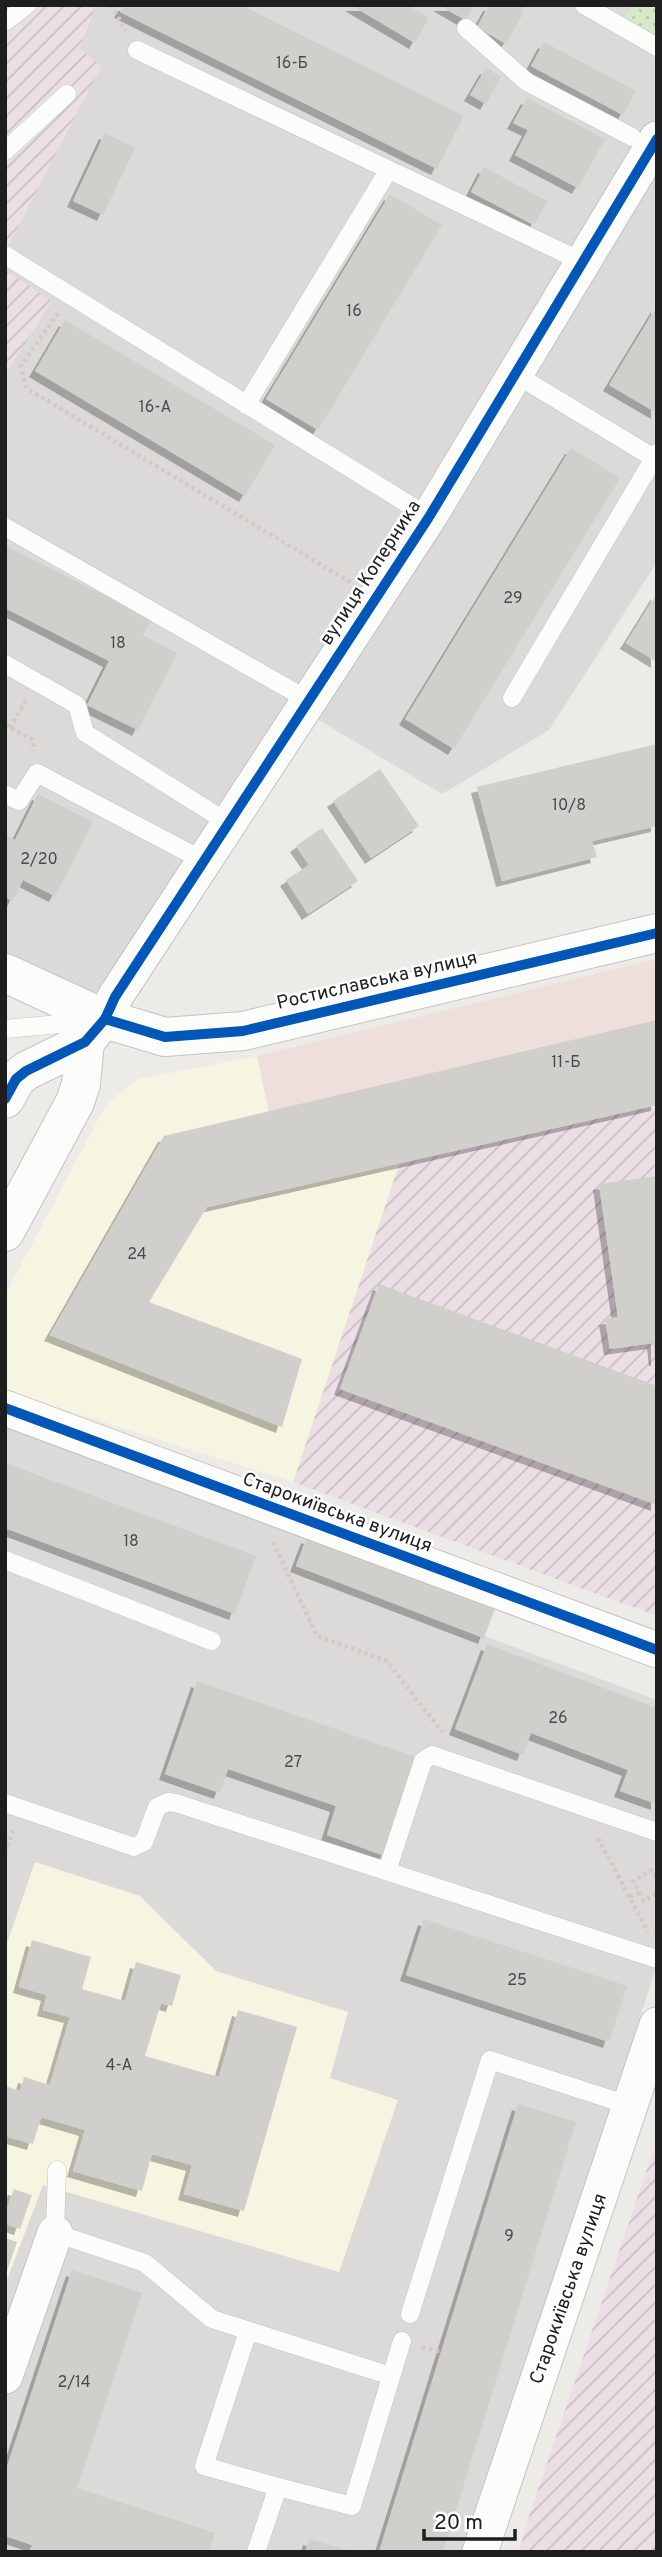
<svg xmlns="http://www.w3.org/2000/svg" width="662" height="2557" viewBox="0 0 662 2557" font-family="Overpass,sans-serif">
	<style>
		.residential { fill: #dbdad8 }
		.commercial { fill: #eedfdd }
		.industrial { fill: url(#industrial-furrows) }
		.education { fill: #f5f5e2 }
		.grass { fill: url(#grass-dots) }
		.building { fill: #d0cfcc; filter: url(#shadow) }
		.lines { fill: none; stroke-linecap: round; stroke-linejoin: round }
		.service-casing { stroke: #c5c4c3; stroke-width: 19 }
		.minor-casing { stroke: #c5c4c3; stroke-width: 37 }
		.tertiary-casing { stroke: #c5c4c3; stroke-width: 40 }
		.path { stroke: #d5c9c6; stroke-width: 4.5; stroke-dasharray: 3.5 3.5; stroke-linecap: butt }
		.service { stroke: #fcfcfb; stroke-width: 18 }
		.minor { stroke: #fcfcfb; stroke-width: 35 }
		.tertiary { stroke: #fcfcfb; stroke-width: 38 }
		.cycleway-casing { stroke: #fff; stroke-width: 15 }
		.cycleway { stroke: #0057b8; stroke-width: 10 }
		.labels { text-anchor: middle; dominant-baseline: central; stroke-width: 5; stroke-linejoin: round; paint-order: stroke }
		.number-label { font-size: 16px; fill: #4a4a4a }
		.street-label { font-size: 19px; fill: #1e1e1e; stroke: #fff }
	</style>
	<defs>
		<pattern id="industrial-furrows" width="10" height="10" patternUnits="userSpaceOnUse" patternTransform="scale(1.75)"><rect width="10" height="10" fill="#eadfe5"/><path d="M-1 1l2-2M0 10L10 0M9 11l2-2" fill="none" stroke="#c8bfc4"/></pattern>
		<pattern id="grass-dots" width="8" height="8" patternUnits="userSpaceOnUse" patternTransform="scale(1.75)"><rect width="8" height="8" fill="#d8e9c7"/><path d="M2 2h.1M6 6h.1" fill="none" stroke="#b9c7aa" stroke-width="1.8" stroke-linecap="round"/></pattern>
		<filter id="shadow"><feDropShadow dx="-6" dy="6" stdDeviation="0" flood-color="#0004"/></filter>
	</defs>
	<rect width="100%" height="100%" fill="#ecebe7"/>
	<!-- residential -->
	<g class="residential">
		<path d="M5,5H657V116L366,595L106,988L81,998L5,961Z"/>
		<path d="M657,152V562L549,730L442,794L312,716Z"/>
		<path d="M5,1427L307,1537L296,1566L657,1700V1965L467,2552H5Z"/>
	</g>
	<!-- commercial -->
	<path class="commercial" d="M657,959V1105L284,1190L257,1056Z"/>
	<!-- industrial -->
	<g class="industrial">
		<path d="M5,5H96L80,48L101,67L5,252Z"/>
		<path d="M5,270L52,301L5,375Z"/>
		<path d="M657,1105V1616L293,1482L399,1164Z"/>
		<path d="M657,2140V2552H519L527,2522Z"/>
	</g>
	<!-- education -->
	<g class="education">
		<path d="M257,1056L285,1189L399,1164L293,1482L5,1391V1295L107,1103L139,1079Z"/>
		<path d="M35,1862L140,1896L216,1971L348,2012L330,2078L398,2100L339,2272L43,2185L5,2285V1949Z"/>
	</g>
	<!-- grass -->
	<path class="grass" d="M631,5H657V36L624,17Z"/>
	<!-- building -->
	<g class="building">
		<path d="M124,5H241L464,116L437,169L120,12Z"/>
		<path d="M351,5H407L429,18L415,43Z"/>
		<path d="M439,5H474L465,20Z"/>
		<path d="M489,5H525L521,13L523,14L506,44L477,27Z"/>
		<path d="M544,42L636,91L623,115L531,66Z"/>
		<path d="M486,68L501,77L486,104L470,95Z"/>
		<path d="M527,98L605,139L578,188L515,155L528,130L513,123Z"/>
		<path d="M105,133L135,148L103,215L73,201Z"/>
		<path d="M484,167L547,201L534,225L471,192Z"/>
		<path d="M390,194L442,225L318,430L266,399Z"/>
		<path d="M657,306V413L609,385Z"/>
		<path d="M65,320L275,445L245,496L35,371Z"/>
		<path d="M571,448L620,478L454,749L405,719Z"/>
		<path d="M6,546L152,619L143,635L177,653L138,730L87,705L109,661L5,608Z"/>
		<path d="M657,593V662L626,643Z"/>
		<path d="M657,744V826L592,841L597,857L502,881L477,787Z"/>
		<path d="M380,769L419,826L371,858L333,801Z"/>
		<path d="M38,794L93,822L55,896L23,880L13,901L5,897V835L15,840Z"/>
		<path d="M322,828L358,881L308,914L286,880L309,865L296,846Z"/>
		<path d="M657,1020V1105L207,1207L149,1302L302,1359L282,1427L50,1335L164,1136Z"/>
		<path d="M657,1176V1360H655L653,1343L610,1349L605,1319L618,1317L599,1184Z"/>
		<path d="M379,1284L657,1386V1505L340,1389Z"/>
		<path d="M5,1463L256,1556L235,1614L5,1528Z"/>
		<path d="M307,1537L495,1609L484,1638L296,1566Z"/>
		<path d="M487,1644L657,1708V1804L620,1791L628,1770L531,1733L523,1755L455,1729Z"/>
		<path d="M197,1681L419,1758L385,1856L327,1835L336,1806L228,1769L220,1793L165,1774Z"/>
		<path d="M424,1919L627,1986L609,2042L406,1975Z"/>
		<path d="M32,1940L91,1957L82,1989L125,2001L136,1962L181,1975L172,2006L161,2003L145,2056L219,2077L238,2010L297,2027L244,2211L184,2194L192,2165L152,2154L142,2191L73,2171L85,2130L41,2117L33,2144L5,2136V2086L20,2091L24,2077L50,2085L70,2017L43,2010L47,1995L19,1987Z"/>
		<path d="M518,2104L576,2122L443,2552H379Z"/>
		<path d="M14,2189L32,2195L20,2229L5,2224V2215Z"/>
		<path d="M5,2238L17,2242L6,2274H5Z"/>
		<path d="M72,2270L142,2293L77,2488L215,2533L209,2552H29L32,2545L5,2536V2473Z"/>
		<path d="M309,2539L349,2551V2552H305Z"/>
	</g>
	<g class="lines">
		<defs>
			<g id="service">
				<path d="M584,5L657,47"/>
				<path d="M5,22L27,5"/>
				<path d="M466,28L527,82L632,137"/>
				<path d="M137,50L583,262"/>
				<path d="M5,151L67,94"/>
				<path d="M5,255L429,517"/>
				<path d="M515,374L654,458"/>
				<path d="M246,405L388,171"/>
				<path d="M5,527L308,700"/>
				<path d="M5,664L77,705L85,733L230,824"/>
				<path d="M512,698L657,453"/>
				<path d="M5,794L19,801L37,773L206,862"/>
				<path d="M5,1029L92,1021"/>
				<path d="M5,1560L212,1641"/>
				<path d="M5,1803L134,1847L144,1842L157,1807L168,1802L176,1803L657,1959"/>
				<path d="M387,1871L423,1761L432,1755L657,1832"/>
				<path d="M57,2170L55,2233L145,2263L212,2319L391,2376"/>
				<path d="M410,2314L490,2060L631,2106"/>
				<path d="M248,2331L204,2466L278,2487"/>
				<path d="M256,2552L278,2487L352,2506L402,2341"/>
			</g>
			<g id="minor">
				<path d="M105,1019L115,997L429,517L657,139"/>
				<path d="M5,1408L657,1650"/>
				<path d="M5,2376L55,2233"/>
				<path d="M480,2552L657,2025"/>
			</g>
			<g id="tertiary">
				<path d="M5,973L105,1019L165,1037L243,1031L657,933"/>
				<path d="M5,1099L16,1079L26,1071L85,1042L97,1027"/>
				<path d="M5,1232L75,1102L81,1084L85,1042"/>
			</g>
		</defs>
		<!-- service casing -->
		<use href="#service" class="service-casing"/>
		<!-- minor casing -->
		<use href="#minor" class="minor-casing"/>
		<!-- tertiary casing -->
		<use href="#tertiary" class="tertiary-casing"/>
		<!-- path -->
		<g class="path">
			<path d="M111,5L126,31"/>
			<path d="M58,313L21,366L26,388L350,582"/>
			<path d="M5,725L33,740L34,751"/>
			<path d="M10,728L26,701"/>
			<path d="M273,1542L317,1636L387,1661L442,1732"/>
			<path d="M598,1838L648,1932"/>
			<path d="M5,1853L13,1830"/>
			<path d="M639,1892L644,1901L657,1893"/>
			<path d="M630,1897L639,1892L633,1881L652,1870L657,1878"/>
			<path d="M422,2347L442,2352"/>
		</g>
		<!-- service -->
		<use href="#service" class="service"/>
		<!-- minor -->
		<use href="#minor" class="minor"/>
		<!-- tertiary -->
		<use href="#tertiary" class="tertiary"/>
		<defs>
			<g id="cycleway">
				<path d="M105,1019L165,1037L243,1031L657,933"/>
				<path d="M5,1099L16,1079L26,1071L85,1042L105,1019L115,997L429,517L657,139"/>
				<path d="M5,1408L657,1650"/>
			</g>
		</defs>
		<!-- cycleway casing -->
		<use href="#cycleway" class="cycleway-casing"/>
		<!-- cycleway -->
		<use href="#cycleway" class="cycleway"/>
	</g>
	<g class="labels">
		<!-- number labels -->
		<g class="number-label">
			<text x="292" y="64">16-Б</text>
			<text x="354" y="312">16</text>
			<text x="155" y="408">16-А</text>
			<text x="513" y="599">29</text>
			<text x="118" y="644">18</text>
			<text x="569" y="806">10/8</text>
			<text x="39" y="860">2/20</text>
			<text x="566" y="1063">11-Б</text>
			<text x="137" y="1255">24</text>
			<text x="131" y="1542">18</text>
			<text x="558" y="1719">26</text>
			<text x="293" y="1763">27</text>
			<text x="517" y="1981">25</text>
			<text x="119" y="2066">4-А</text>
			<text x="509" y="2237">9</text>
			<text x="74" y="2383">2/14</text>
		</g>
		<!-- street labels -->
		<g class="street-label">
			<text transform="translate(371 573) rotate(-57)">вулиця Коперника</text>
			<text transform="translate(377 981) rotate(-13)">Ростиславська вулиця</text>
			<text transform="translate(337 1513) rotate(20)">Старокиївська вулиця</text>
			<text transform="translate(569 2289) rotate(-71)">Старокиївська вулиця</text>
		</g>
	</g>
	<!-- border -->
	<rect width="662" height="2557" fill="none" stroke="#1e1e1e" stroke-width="14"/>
	<!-- scale -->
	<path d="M424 2529v10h91v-10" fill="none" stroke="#1e1e1e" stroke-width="3.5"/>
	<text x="434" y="2529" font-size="21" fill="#1e1e1e" stroke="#ffffff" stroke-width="5" paint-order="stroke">20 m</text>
</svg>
